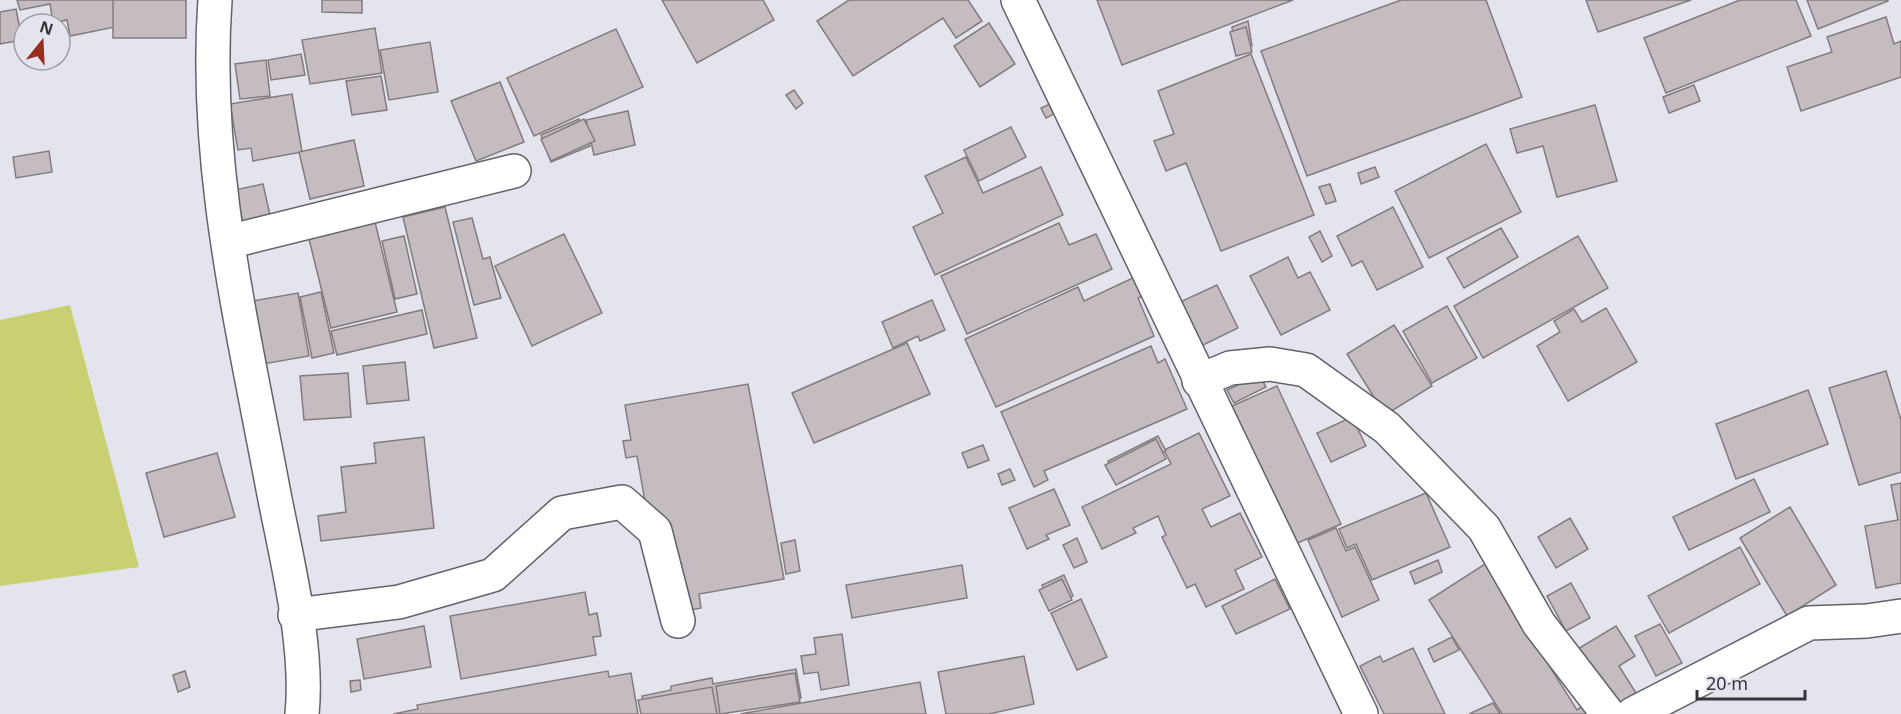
<svg xmlns="http://www.w3.org/2000/svg" width="1901" height="714" viewBox="0 0 1901 714" font-family="'Noto Sans',sans-serif">
	<style>
		.green { fill: #c9d072 }
		.building { fill: #c5bcc1; stroke: #837b7f; stroke-width: 1.5 }
		.lines { fill: none; stroke-linecap: round; stroke-linejoin: round }
		.minor-casing { stroke: #62636a; stroke-width: 36 }
		.minor { stroke: #fff; stroke-width: 33 }
	</style>
	<rect width="100%" height="100%" fill="#e3e4ed"/>
	<!-- green -->
	<path class="green" d="M70,305L139,567L0,586V320Z"/>
	<!-- building -->
	<g class="building">
		<path d="M17,0H114L115,27L70,36L67,20L53,23L50,4L20,10Z"/>
		<rect x="113" y="0" width="73" height="38"/>
		<path d="M322,0H362V13L322,12Z"/>
		<path d="M662,0H763L774,20L697,63Z"/>
		<path d="M849,0H968L982,21L956,38L943,18L853,76L817,21Z"/>
		<path d="M1097,0H1293L1122,65Z"/>
		<path d="M1401,0H1486L1522,97L1307,176L1261,51Z"/>
		<path d="M1586,0H1691L1598,32Z"/>
		<path d="M1740,0H1796L1811,36L1666,93L1644,38Z"/>
		<path d="M1807,0H1888V1L1818,29Z"/>
		<path d="M16,9L22,40L0,44V12Z"/>
		<path d="M1886,17L1894,44L1901,41V77L1801,111L1787,67L1832,52L1827,37Z"/>
		<path d="M1248,21L1252,46L1235,49L1232,27Z"/>
		<path d="M989,23L1015,64L980,87L954,46Z"/>
		<path d="M1246,27L1252,52L1236,56L1230,32Z"/>
		<path d="M375,28L382,73L310,84L302,40Z"/>
		<path d="M616,29L643,87L534,136L507,78Z"/>
		<path d="M430,42L438,92L389,100L380,50Z"/>
		<path d="M301,54L305,75L271,80L268,60Z"/>
		<path d="M1251,54L1314,215L1221,251L1186,163L1166,171L1154,141L1174,134L1158,91Z"/>
		<path d="M266,60L270,96L240,99L235,64Z"/>
		<path d="M381,76L387,110L352,115L346,81Z"/>
		<path d="M500,82L524,142L476,161L451,101Z"/>
		<path d="M1694,85L1700,101L1669,113L1663,97Z"/>
		<path d="M794,90L803,103L796,109L786,95Z"/>
		<path d="M292,94L302,152L253,161L251,148L238,150L230,104Z"/>
		<path d="M1050,104L1054,114L1046,118L1041,108Z"/>
		<path d="M1595,105L1617,181L1557,197L1543,146L1517,153L1510,129Z"/>
		<path d="M628,111L635,145L594,155L586,120Z"/>
		<path d="M579,119L590,146L551,162L541,135Z"/>
		<path d="M584,119L595,141L551,161L541,139Z"/>
		<path d="M1011,127L1026,157L979,181L964,150Z"/>
		<path d="M354,140L364,186L310,199L299,152Z"/>
		<path d="M1486,144L1521,212L1429,258L1395,191Z"/>
		<path d="M49,151L52,172L16,178L13,157Z"/>
		<path d="M966,157L983,193L1041,167L1063,215L935,275L913,227L943,213L925,176Z"/>
		<path d="M1375,167L1379,177L1361,184L1358,173Z"/>
		<path d="M263,184L272,224L245,231L235,190Z"/>
		<path d="M1330,184L1336,201L1326,204L1319,187Z"/>
		<path d="M445,207L477,338L434,348L403,217Z"/>
		<path d="M1393,207L1423,267L1377,290L1362,261L1352,266L1337,236Z"/>
		<path d="M374,218L397,312L331,328L308,235Z"/>
		<path d="M472,218L483,259L490,257L501,298L474,305L453,222Z"/>
		<path d="M1059,223L1069,245L1096,234L1112,269L967,334L941,276Z"/>
		<path d="M1501,228L1518,257L1464,288L1447,258Z"/>
		<path d="M1320,231L1332,256L1322,262L1309,237Z"/>
		<path d="M564,234L602,313L532,346L495,266Z"/>
		<path d="M404,236L417,294L395,299L382,241Z"/>
		<path d="M1578,236L1608,288L1483,358L1454,306Z"/>
		<path d="M1288,257L1298,278L1310,272L1330,310L1281,335L1250,276Z"/>
		<path d="M1137,276L1145,295L1138,298L1154,336L996,407L965,339L1078,287L1084,301Z"/>
		<path d="M1217,285L1238,328L1201,346L1180,302Z"/>
		<path d="M321,292L334,353L312,358L300,297Z"/>
		<path d="M298,293L309,356L263,364L252,301Z"/>
		<path d="M932,300L945,330L920,341L918,336L893,348L882,322Z"/>
		<path d="M1447,306L1477,358L1432,383L1403,331Z"/>
		<path d="M1606,308L1637,362L1568,401L1537,346L1560,332L1554,321L1574,309L1582,322Z"/>
		<path d="M422,310L427,334L337,355L331,331Z"/>
		<path d="M1394,325L1432,386L1385,415L1347,354Z"/>
		<path d="M907,343L930,394L814,443L792,393Z"/>
		<path d="M1151,346L1158,363L1165,359L1187,409L1044,471L1048,480L1034,487L1001,412Z"/>
		<path d="M405,362L409,400L367,404L363,366Z"/>
		<path d="M1886,371L1901,420V472L1859,485L1829,388Z"/>
		<path d="M348,373L351,417L304,420L300,376Z"/>
		<path d="M1259,375L1266,387L1234,403L1227,390Z"/>
		<path d="M748,384L784,579L699,594L701,608L665,615L637,456L626,458L623,441L631,440L625,405Z"/>
		<path d="M1277,386L1341,524L1293,545L1230,407Z"/>
		<path d="M1808,390L1828,444L1736,479L1716,424Z"/>
		<path d="M1352,417L1366,446L1331,462L1317,433Z"/>
		<path d="M1199,433L1230,496L1202,509L1211,527L1240,513L1262,557L1235,570L1244,589L1206,607L1195,584L1187,588L1162,537L1166,535L1158,516L1133,528L1136,533L1102,549L1082,507L1171,464L1164,450Z"/>
		<path d="M1158,436L1166,451L1117,477L1108,461Z"/>
		<path d="M424,437L434,528L321,541L318,516L346,512L341,467L376,463L374,443Z"/>
		<path d="M1156,439L1166,459L1116,485L1105,465Z"/>
		<path d="M983,445L989,460L968,468L962,453Z"/>
		<path d="M217,453L235,517L164,537L146,473Z"/>
		<path d="M1010,469L1015,480L1002,485L998,474Z"/>
		<path d="M1754,479L1770,512L1689,550L1673,517Z"/>
		<path d="M1901,483V583L1876,588L1865,526L1898,520L1891,485Z"/>
		<path d="M1054,489L1070,525L1046,535L1049,539L1027,549L1009,508Z"/>
		<path d="M1426,493L1450,547L1372,580L1356,544L1347,548L1339,529Z"/>
		<path d="M1790,507L1836,585L1787,616L1740,538Z"/>
		<path d="M1570,518L1588,549L1556,568L1538,537Z"/>
		<path d="M1336,528L1346,551L1355,547L1379,600L1342,617L1308,540Z"/>
		<path d="M1077,538L1087,562L1074,568L1063,545Z"/>
		<path d="M795,540L800,571L786,574L781,543Z"/>
		<path d="M1740,547L1760,584L1669,633L1648,596Z"/>
		<path d="M1438,560L1442,572L1415,584L1410,572Z"/>
		<path d="M1485,564L1577,710L1588,703L1596,714H1502L1429,600Z"/>
		<path d="M962,565L967,598L852,618L846,585Z"/>
		<path d="M1064,575L1073,596L1052,606L1042,585Z"/>
		<path d="M1062,579L1072,600L1049,611L1039,590Z"/>
		<path d="M1275,579L1290,609L1236,634L1222,606Z"/>
		<path d="M1571,583L1590,618L1566,631L1547,596Z"/>
		<path d="M585,592L589,615L597,613L601,636L593,637L596,655L461,679L450,616Z"/>
		<path d="M1081,599L1107,657L1077,670L1051,613Z"/>
		<path d="M1660,624L1682,663L1656,676L1635,636Z"/>
		<path d="M424,626L431,667L364,679L357,639Z"/>
		<path d="M1616,626L1635,656L1619,666L1636,693L1612,708L1576,650Z"/>
		<path d="M842,634L849,685L821,690L818,672L804,674L801,656L816,654L814,638Z"/>
		<path d="M1452,637L1459,650L1434,662L1428,649Z"/>
		<path d="M1413,648L1445,714H1384L1360,666L1380,656L1383,662Z"/>
		<path d="M1024,656L1034,704L989,714H946L938,672Z"/>
		<path d="M796,669L801,698L727,711L728,714H645L642,696L671,690V686L712,678L713,684Z"/>
		<path d="M185,671L190,687L178,692L173,675Z"/>
		<path d="M608,671L609,677L631,673L638,714H393L418,709L417,705Z"/>
		<path d="M795,673L800,702L720,714L716,686Z"/>
		<path d="M360,680L361,690L351,692L350,681Z"/>
		<path d="M920,682L926,714H740Z"/>
		<path d="M712,687L717,714H641L638,700Z"/>
		<path d="M1493,703L1500,714H1469Z"/>
	</g>
	<g class="lines">
		<defs>
			<g id="minor">
				<path d="M215,0C203,166 243,328 273,489C286,557 309,646 302,714"/>
				<path d="M1018,0L1361,714"/>
				<path d="M228,242L514,171"/>
				<path d="M1199,381L1230,368L1270,364L1306,370L1387,428L1484,528L1539,624L1608,714"/>
				<path d="M295,615L399,602L493,575L562,513L622,502L655,531L678,621"/>
				<path d="M1633,714L1809,623L1867,621L1901,616"/>
			</g>
		</defs>
		<!-- minor casing -->
		<use href="#minor" class="minor-casing"/>
		<!-- minor -->
		<use href="#minor" class="minor"/>
	</g>
	<!-- north arrow -->
	<g transform="translate(42 42) rotate(18)"><circle r="28" fill="#e3e4ed" stroke="#9e9ea5" stroke-width="1.5"/>
	<path d="M0-4.5L10 22L0 15L-10 22Z" fill="#972d1c"/>
	<text y="-9" font-size="16" font-weight="bold" text-anchor="middle" fill="#36363a">N</text>
	</g>
	<!-- scale -->
	<path d="M1697 690v9h108v-9" fill="none" stroke="#36363a" stroke-width="3"/>
	<text x="1706" y="690" font-size="18" fill="#36363a" stroke="#e3e4ed" stroke-width="4.5" paint-order="stroke">20 m</text>
</svg>
